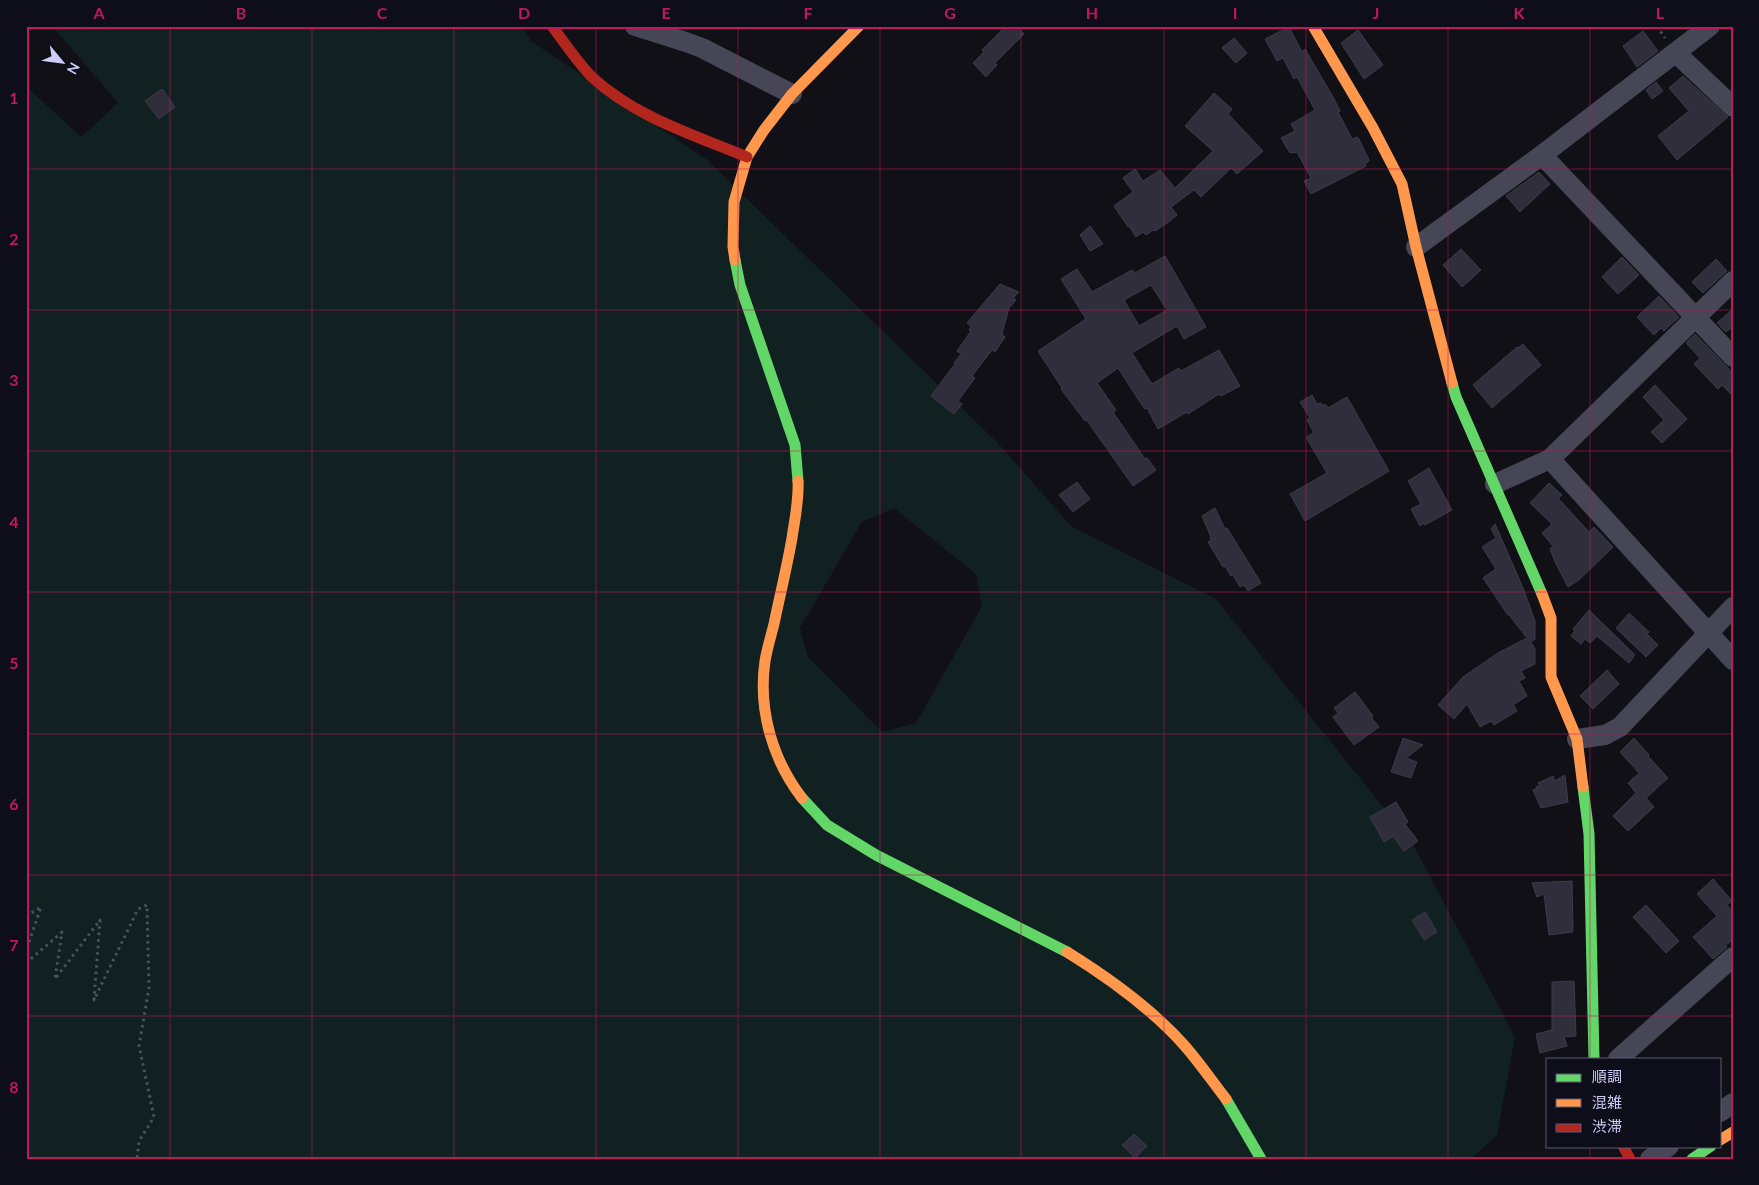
<svg xmlns="http://www.w3.org/2000/svg" width="1759" height="1185" viewBox="0 0 1759 1185" font-family="Lato,'Noto Sans JP',sans-serif">
	<style>
		.green { fill: #112020; fill-rule: evenodd }
		.building { fill: #2f2e3a; stroke: #3c3b4a; fill-rule: evenodd }
		.lines { fill: none; stroke-linecap: round; stroke-linejoin: round }
		.path { stroke: #48545d; stroke-width: 3; stroke-dasharray: 2.5 4; stroke-linecap: butt }
		.street { stroke: #464657; stroke-width: 20 }
		.fast { stroke: #63d668; stroke-width: 11 }
		.slow { stroke: #ff974d; stroke-width: 11 }
		.jam { stroke: #b3261e; stroke-width: 11 }
		.grid { fill: none; stroke: #c2185b; stroke-width: 1; stroke-opacity: 0.55 }
		.neatline { fill: none; stroke: #c2185b; stroke-width: 2 }
		.grid-label { font-size: 16px; text-anchor: middle; font-weight: bold; fill: #c2185b }
	</style>
	<rect width="100%" height="100%" fill="#111017"/>
	<!-- green -->
	<path class="green" d="M52,26H522L531,41L706,159L997,442L1071,526L1216,599L1413,844L1515,1037L1497,1135L1471,1159H26V86L81,137L118,103ZM894,508L976,574L982,606L916,723L882,732L808,657L800,628L862,522Z"/>
	<!-- building -->
	<g class="building">
		<path d="M1006,26H1017L1024,34L995,63L997,65L986,77L973,63L984,52L982,50Z"/>
		<path d="M1289,27L1302,52L1305,49L1333,97L1340,111L1338,112L1352,139L1357,137L1359,139L1368,158L1369,161L1365,164L1366,166L1311,194L1304,181L1311,178L1297,152L1290,153L1281,138L1295,131L1291,124L1315,110L1297,77L1294,79L1283,58L1277,61L1265,39Z"/>
		<path d="M1358,30L1383,65L1364,79L1341,43Z"/>
		<path d="M1643,31L1658,51L1637,67L1623,46Z"/>
		<path d="M1234,38L1247,53L1236,63L1222,48Z"/>
		<path d="M1683,76L1728,117L1677,160L1658,136L1689,111L1669,88Z"/>
		<path d="M1656,82L1663,91L1652,99L1646,90Z"/>
		<path d="M162,89L175,107L159,119L145,101Z"/>
		<path d="M1214,93L1232,109L1228,114L1263,151L1237,174L1231,168L1201,197L1194,190L1171,207L1177,215L1167,223L1155,231L1153,230L1146,235L1143,232L1136,237L1129,226L1128,227L1114,206L1133,192L1123,178L1135,169L1143,181L1160,170L1175,188L1213,151L1185,126Z"/>
		<path d="M1539,172L1550,184L1520,212L1506,196Z"/>
		<path d="M1090,226L1103,244L1090,251L1080,235Z"/>
		<path d="M1461,249L1481,270L1462,287L1443,265Z"/>
		<path d="M1165,256L1206,327L1184,339L1177,326L1132,353L1152,384L1179,368L1181,371L1219,350L1240,386L1221,396L1219,394L1188,414L1187,412L1158,429L1147,408L1145,409L1140,402L1118,368L1097,383L1116,410L1113,412L1145,459L1147,458L1156,470L1133,486L1086,419L1085,421L1061,389L1062,388L1038,351L1086,319L1061,279L1077,269L1092,292L1132,270L1135,273ZM1151,285L1167,310L1139,326L1124,300Z"/>
		<path d="M1622,257L1639,275L1618,294L1602,277Z"/>
		<path d="M1716,259L1727,271L1703,293L1692,282Z"/>
		<path d="M1000,284L1019,292L1013,298L1016,300L1009,308L1002,334L1005,337L995,352L992,350L972,376L975,378L958,401L962,404L954,414L931,396L955,364L954,363L961,354L957,351L971,331L969,330L971,326L967,323Z"/>
		<path d="M1659,296L1679,317L1664,331L1661,328L1654,335L1637,317Z"/>
		<path d="M1733,309V327L1726,332L1717,323Z"/>
		<path d="M1695,334L1733,373V396L1722,385L1718,389L1694,364L1700,358L1686,343Z"/>
		<path d="M1523,344L1541,365L1492,408L1473,385L1517,347L1518,348Z"/>
		<path d="M1655,385L1687,419L1662,443L1651,432L1664,420L1643,397Z"/>
		<path d="M1312,395L1317,404L1321,403L1323,406L1325,404L1328,408L1347,397L1389,471L1305,521L1290,494L1327,473L1306,437L1314,433L1307,420L1310,418L1300,402Z"/>
		<path d="M1429,468L1452,510L1425,525L1424,523L1420,526L1411,509L1421,504L1408,481Z"/>
		<path d="M1077,482L1090,499L1073,512L1059,495Z"/>
		<path d="M1549,483L1562,495L1558,498L1589,532L1594,527L1613,547L1579,580L1568,587L1556,564L1550,549L1553,546L1542,533L1552,524L1530,503Z"/>
		<path d="M1215,508L1225,529L1227,528L1261,583L1248,591L1244,585L1240,587L1233,575L1231,576L1225,566L1223,567L1208,542L1211,540L1210,538L1211,537L1202,516Z"/>
		<path d="M1495,524L1523,588L1535,621V639L1531,642L1535,649V664L1521,671L1525,678L1519,681L1527,696L1513,705L1517,711L1494,725L1491,721L1480,727L1467,704L1454,719L1438,705L1463,677L1498,653L1527,638L1509,615H1508L1483,578L1496,569L1482,547L1496,538L1491,529Z"/>
		<path d="M1589,610L1635,655L1629,663L1597,636L1590,643L1585,639L1581,644L1571,636L1575,630L1573,629Z"/>
		<path d="M1629,613L1649,632L1647,634L1658,645L1646,657L1616,628Z"/>
		<path d="M1607,670L1619,684L1593,709L1580,696Z"/>
		<path d="M1355,692L1373,716L1371,717L1379,727L1354,745L1333,717L1338,713L1334,708Z"/>
		<path d="M1403,738L1423,745L1406,758L1417,762L1411,778L1391,772Z"/>
		<path d="M1634,738L1649,755L1648,756L1668,778L1646,798L1654,807L1628,831L1613,816L1636,793L1628,783L1639,773L1620,752Z"/>
		<path d="M1565,775L1568,802L1541,808L1533,790L1537,788L1536,787L1540,785L1538,783L1553,776L1555,781Z"/>
		<path d="M1396,802L1408,822L1405,824L1418,841L1404,851L1393,836L1384,842L1370,817Z"/>
		<path d="M1713,879L1732,901L1727,905L1733,912V939L1725,946L1727,947L1713,959L1693,937L1717,916L1697,894Z"/>
		<path d="M1572,881L1573,932L1549,935L1544,894L1537,897L1532,883Z"/>
		<path d="M1646,905L1679,941L1666,953L1633,917Z"/>
		<path d="M1425,912L1437,932L1424,940L1412,920Z"/>
		<path d="M1574,981L1576,1036L1564,1037L1567,1046L1540,1053L1536,1034L1552,1030V982Z"/>
		<path d="M1134,1134L1147,1146L1135,1158L1122,1145Z"/>
	</g>
	<g class="lines">
		<!-- path -->
		<g class="path">
			<path d="M1657,26L1665,38"/>
			<path d="M26,916L41,907L26,951"/>
			<path d="M26,963L62,932L55,979L100,920L94,1000L138,909L147,905L149,988L139,1046L154,1117L139,1141L137,1159"/>
		</g>
		<!-- street -->
		<g class="street">
			<path d="M635,26L686,42L702,48L792,94"/>
			<path d="M1676,53L1733,107"/>
			<path d="M1542,155L1733,357"/>
			<path d="M1416,247L1542,155L1710,26"/>
			<path d="M1550,459L1733,660"/>
			<path d="M1495,484L1550,459L1733,281"/>
			<path d="M1577,739L1605,735L1620,727L1733,607"/>
			<path d="M1618,1059L1733,957"/>
			<path d="M1720,1112L1733,1103"/>
			<path d="M1650,1159L1669,1146"/>
		</g>
		<!-- fast -->
		<g class="fast">
			<path d="M735,260L740,285L795,445L798,481"/>
			<path d="M1452,383L1456,397L1542,594"/>
			<path d="M1583,787L1589,834L1594,1059"/>
			<path d="M802,798L827,825L876,855L1067,952"/>
			<path d="M1226,1099L1261,1159"/>
			<path d="M1692,1159L1711,1146"/>
		</g>
		<!-- slow -->
		<g class="slow">
			<path d="M1313,26L1373,128L1402,184L1416,247L1452,383"/>
			<path d="M735,260L733,247L734,202L747,157L764,130L792,94L859,26"/>
			<path d="M798,481C799,500 795,518 792,538C787,567 780,595 774,624C771,636 767,649 765,661C758,709 772,759 802,798"/>
			<path d="M1542,594L1551,618V677L1577,739L1583,787"/>
			<path d="M1067,952C1109,978 1151,1008 1184,1045C1199,1062 1212,1081 1226,1099"/>
			<path d="M1720,1140L1733,1132"/>
		</g>
		<!-- jam -->
		<g class="jam">
			<path d="M552,26C564,42 578,63 592,77C635,117 694,135 747,157"/>
			<path d="M1623,1146L1630,1159"/>
		</g>
	</g>
	<!-- grid -->
	<path class="grid" d="M170,26V1159M312,26V1159M454,26V1159M596,26V1159M738,26V1159M880,26V1159M1021,26V1159M1164,26V1159M1306,26V1159M1448,26V1159M1590,26V1059M26,169H1733M26,310H1733M26,451H1733M26,592H1733M26,734H1733M26,875H1733M26,1016H1733M1590,1146V1159"/>
	<!-- border -->
	<rect width="1759" height="1185" fill="none" stroke="#0e0d1a" stroke-width="55"/>
	<!-- legend -->
	<rect x="1546" y="1058" width="175" height="90" fill="#0e0d1a" stroke="#5b5a73"/>
	<rect x="1556" y="1074" width="25" height="8" fill="#63d668" stroke="#5b5a73"/>
	<text x="1592" y="1082" font-size="15" fill="#cecdf8">順調</text>
	<rect x="1556" y="1099" width="25" height="8" fill="#ff974d" stroke="#5b5a73"/>
	<text x="1592" y="1108" font-size="15" fill="#cecdf8">混雑</text>
	<rect x="1556" y="1124" width="25" height="8" fill="#b3261e" stroke="#5b5a73"/>
	<text x="1592" y="1132" font-size="15" fill="#cecdf8">渋滞</text>
	<!-- north arrow -->
	<g transform="translate(62 62) rotate(119)" stroke="#0e0d1a" stroke-width="4" paint-order="stroke">
	<path d="M0-4L9 19L0 12L-9 19Z" fill="#cecdf8"/>
	<text y="-8" font-size="14" font-weight="bold" text-anchor="middle" fill="#cecdf8">N</text>
	</g>
	<rect x="28" y="28" width="1704" height="1130" class="neatline"/>
	<g class="grid-label">
		<text x="99" y="19">A</text>
		<text x="241" y="19">B</text>
		<text x="382" y="19">C</text>
		<text x="524" y="19">D</text>
		<text x="666" y="19">E</text>
		<text x="808" y="19">F</text>
		<text x="950" y="19">G</text>
		<text x="1092" y="19">H</text>
		<text x="1235" y="19">I</text>
		<text x="1376" y="19">J</text>
		<text x="1519" y="19">K</text>
		<text x="1660" y="19">L</text>
		<text x="14" y="104">1</text>
		<text x="14" y="245">2</text>
		<text x="14" y="386">3</text>
		<text x="14" y="528">4</text>
		<text x="14" y="669">5</text>
		<text x="14" y="810">6</text>
		<text x="14" y="951">7</text>
		<text x="14" y="1093">8</text>
	</g>
</svg>
